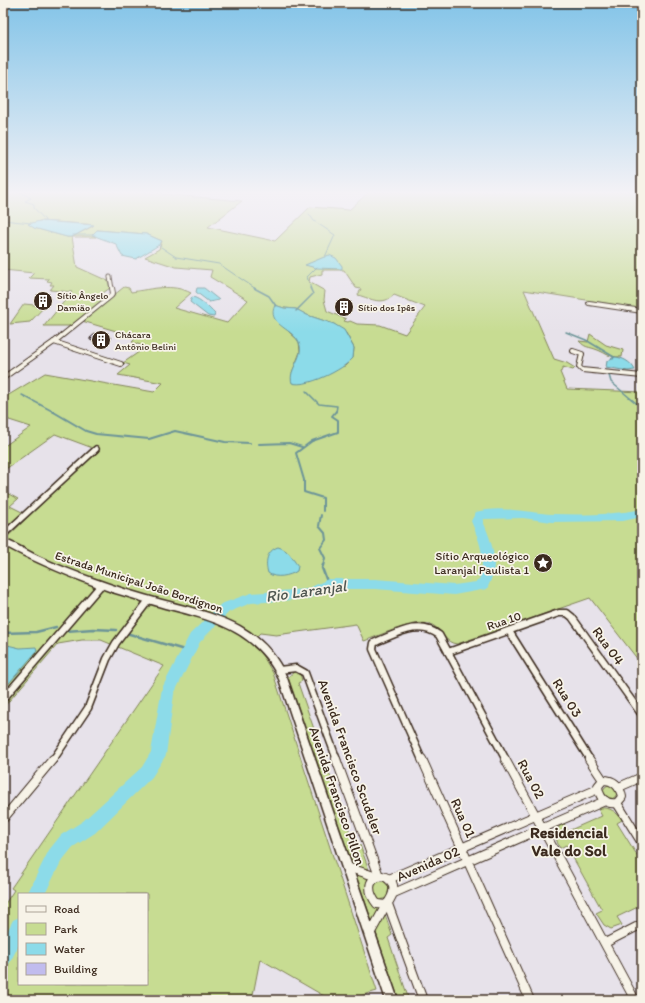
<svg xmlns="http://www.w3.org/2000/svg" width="645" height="1003" viewBox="0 0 645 1003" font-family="Itim,sans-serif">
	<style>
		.green { fill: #c7dc92; stroke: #818358; fill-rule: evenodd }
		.water { fill: #8cdbe9; stroke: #6c9498 }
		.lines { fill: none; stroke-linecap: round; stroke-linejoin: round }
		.stream-far3 { stroke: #6c9498; stroke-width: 1 }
		.stream-far2 { stroke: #6c9498; stroke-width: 1.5 }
		.stream-far1 { stroke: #6c9498; stroke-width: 2 }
		.stream { stroke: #6c9498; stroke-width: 2.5 }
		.river { fill: #8cdbe9; fill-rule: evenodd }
		.street-far4-casing { stroke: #3b2a1e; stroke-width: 5 }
		.street-far3-casing { stroke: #3b2a1e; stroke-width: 6 }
		.street-far2-casing { stroke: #3b2a1e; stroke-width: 8 }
		.street-far1-casing { stroke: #3b2a1e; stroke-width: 9 }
		.street-casing { stroke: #3b2a1e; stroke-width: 10 }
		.secondary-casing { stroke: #3b2a1e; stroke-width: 3 }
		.street-far4 { stroke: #f7f3e8; stroke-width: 3 }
		.street-far3 { stroke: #f7f3e8; stroke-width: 4 }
		.street-far2 { stroke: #f7f3e8; stroke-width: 5 }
		.street-far1 { stroke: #f7f3e8; stroke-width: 6 }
		.street { stroke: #f7f3e8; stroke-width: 8 }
		.secondary { fill: #f7f3e8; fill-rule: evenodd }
		.wall { fill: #a6a2cd; stroke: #3b2a1e }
		.shaded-wall { fill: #8784a7; stroke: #3b2a1e }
		.building { fill: #c1bcee; stroke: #3b2a1e }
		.labels { text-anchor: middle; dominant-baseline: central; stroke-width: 3.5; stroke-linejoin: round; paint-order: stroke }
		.far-poi-label { font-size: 10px; fill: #3b2a1e; stroke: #f7f3e8; text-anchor: start }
		.poi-label { font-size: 12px; fill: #3b2a1e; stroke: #f7f3e8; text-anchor: end }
		.street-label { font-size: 12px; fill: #3b2a1e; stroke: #f7f3e8 }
		.near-street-label { font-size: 14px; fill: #3b2a1e; stroke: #f7f3e8 }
		.near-water-label { font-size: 16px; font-style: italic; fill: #4f5651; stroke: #f7f3e8 }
		.near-neighbourhood-label { font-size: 16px; font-weight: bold; fill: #3b2a1e; stroke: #f7f3e8 }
	</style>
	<rect width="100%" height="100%" fill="#e7e2ea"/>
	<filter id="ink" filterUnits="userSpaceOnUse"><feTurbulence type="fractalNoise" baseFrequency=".025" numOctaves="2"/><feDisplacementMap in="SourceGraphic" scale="8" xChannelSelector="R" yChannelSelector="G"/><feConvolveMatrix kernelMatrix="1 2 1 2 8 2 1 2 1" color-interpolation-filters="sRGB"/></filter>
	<g filter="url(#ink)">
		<!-- green -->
		<g class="green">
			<path d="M3,192H138L242,201L208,227L275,241L310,207L349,210L369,192H642V309L524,290L554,359L567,363L575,368L573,370L563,367V370L560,372L567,389L642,392V665L590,598L457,644C445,643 443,632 434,626C420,616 379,636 364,641L356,624L276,635L260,633L251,642L261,653L273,673L377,991L360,996L359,1000H331L260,959L252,1000H3V907L14,890L11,888L164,666L101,640H82L58,644L3,708V541L98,450L55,434L3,471V447L31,427L3,418V407L7,396L45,373L154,392L163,383L118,375L130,365L123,363L146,347L132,342L135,339L123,333L82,321L124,287L129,288L131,292C152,289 172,283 191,293L174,308L227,323L248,300L210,277L212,270L176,267L145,257L159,249L162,241L146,234L97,230L93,235L96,237H72L77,267L108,281L110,288L96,298L105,300L73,326H44L72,292L50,290L54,285H50L52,282L47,281L49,279L29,278L34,273L3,270ZM40,221L86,224L93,225V226L72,237H67L34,228L32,226ZM322,270H344L356,288L361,289L358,295C372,299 382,306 394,295L425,307L405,334L380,325L357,324L350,321L348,322L344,321L346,319L327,311L324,300L325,291L309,282L310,277L322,274ZM275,305L284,308L296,309L307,315L334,324L346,333L354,348L353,358L345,366L292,373L300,352L299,341L289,332ZM19,894H147V984H19Z"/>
			<path d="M24,304L45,306L30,322L10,324Z"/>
			<path d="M590,334L606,345L623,350L622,357C606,357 607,353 595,349C586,346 586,348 579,341L588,342Z"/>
			<path d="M3,491L18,499L10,506L24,513L3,531Z"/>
			<path d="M294,672L300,673L302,681L298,683L355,847L360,845L374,884L378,881H383L389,887L387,898L380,900L392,935L388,938L409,1000H399L288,677Z"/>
			<circle cx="610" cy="792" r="7"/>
			<path d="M600,808C610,807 617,812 622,820L617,823L642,863V905L617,917L622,925L611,929L604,925L596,913L602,910L566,845L560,848C555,839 553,828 564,824L568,831L602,816L598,809Z"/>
		</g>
		<!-- water -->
		<g class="water">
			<path d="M40,221L94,225L72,237H67L34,228L28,224Z"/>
			<path d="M97,230L146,234L162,241L159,245L136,259L122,256L116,244L92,235Z"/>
			<path d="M329,255L336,258L342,266V269L316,268L305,265Z"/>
			<path d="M197,288H204L219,300L209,302L196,292Z"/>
			<path d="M192,297C200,298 209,308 215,314L214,317L208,316L190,302Z"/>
			<path d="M275,305L284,308L296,309L307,315L334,324L344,330L354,348L353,358C343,370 306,388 292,383C287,369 307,355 298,341C291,328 266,324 275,305Z"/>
			<path d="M614,357C622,357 631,362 635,370L628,371L606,367L607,361Z"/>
			<path d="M278,547C289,550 291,557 298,566L297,571C290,576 275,579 268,573C265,563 266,551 278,547Z"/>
			<path d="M3,644L20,648L36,647L37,651L3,690Z"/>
		</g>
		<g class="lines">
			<!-- stream-far3 -->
			<g class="stream-far3">
				<path d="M20,192L31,198L25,201L34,204V208L45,220L44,222"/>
				<path d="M309,214L314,221L335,235L325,257"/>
				<path d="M3,220L31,223"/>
				<path d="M73,235H95"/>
				<path d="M158,245L176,257L219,264L256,289"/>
				<path d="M311,289L307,277L317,267"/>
			</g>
			<!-- stream-far2 -->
			<g class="stream-far2">
				<path d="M254,288L269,296L276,306"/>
				<path d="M296,311L313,294L310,288"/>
				<path d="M566,332L586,340L614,357L613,359"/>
				<path d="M609,375L611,382L642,408"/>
				<path d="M306,391L319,404L337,406L336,412"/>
				<path d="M22,395L54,412"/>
			</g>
			<!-- stream-far1 -->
			<g class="stream-far1">
				<path d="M52,411L86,431L96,434L149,439L175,431L225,442L250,443"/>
				<path d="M259,444L289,443L302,447"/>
				<path d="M323,511V498L304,492V480L296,453L312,441L338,432V420L332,416L336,411"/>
				<path d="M321,515L319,526L325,533L326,540L320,548L325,558L323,566"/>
			</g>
			<!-- stream -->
			<g class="stream">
				<path d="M323,565L322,568L328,584"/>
				<path d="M66,631L93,629L116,630"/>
				<path d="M3,633L36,632L56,627"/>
				<path d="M126,633L188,651"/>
			</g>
			<!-- river -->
			<g class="river">
				<path d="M642,509V517L623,521L552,522L523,518L484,519L483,521C493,545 500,564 487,589L454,595L375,589H329L308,599L251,603L229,612L200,642L174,694L166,755L152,777L95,833L73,847L61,862L45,894H27L49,850L61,835L83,821L142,767L151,752L162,688L190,634L221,604L251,593L307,589L328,579H375L454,585L476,582L479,580C486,555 480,543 471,521L476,512C498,505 530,513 553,514C582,515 613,515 642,509Z"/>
				<path d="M19,917V945L9,964L3,967V939L13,920Z"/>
			</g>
			<defs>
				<path id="street-far4" d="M110,277L112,289"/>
				<g id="street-far3">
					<path d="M589,303L642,311"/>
					<path d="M54,342L121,364"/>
					<path d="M573,351L582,354L579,367L582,370L642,376"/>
					<path d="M3,378L54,342L111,296L113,293L112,288"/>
				</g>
				<path id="street-far2" d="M3,535L96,449"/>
				<g id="street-far1">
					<path d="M509,631L590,760"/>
					<path d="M448,652L559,613H567L572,617L642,715"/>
					<path d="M279,670L296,668L305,673L337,760"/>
					<path d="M3,699L101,585"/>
					<path d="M53,760L88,708L107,659L116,643L149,600"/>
					<path d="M422,760L373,649L374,643L378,641C398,633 420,620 439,635L506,760"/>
				</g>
				<g id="street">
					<path d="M336,759L379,876"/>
					<path d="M422,759L530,1000"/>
					<path d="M505,759L635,1000"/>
					<path d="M589,759L603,780"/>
					<path d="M603,780C614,780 620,786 622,797L617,803C605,805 599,797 598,786Z"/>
					<path d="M619,787L642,777"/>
					<path d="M617,803L642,843"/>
					<path d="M3,819L53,759"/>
					<path d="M347,867L377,877"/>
					<path d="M382,876C398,880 395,895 386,905L377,904C369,894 365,879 382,876Z"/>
					<path d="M389,879L598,789"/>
					<path d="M394,893L605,801"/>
					<path d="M388,904L423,1000"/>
					<path d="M370,934L386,905"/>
					<path d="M605,943L642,924"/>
				</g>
				<path id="secondary" d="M3,539C15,543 27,551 38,556C57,565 76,572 95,579C117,587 139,594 162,600C214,614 263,623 287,678L398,1000H386L279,679C256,631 213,620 165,608C147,603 130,597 112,592C75,579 38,564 3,545Z"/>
			</defs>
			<!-- street-far4 casing -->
			<use href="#street-far4" class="street-far4-casing"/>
			<!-- street-far3 casing -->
			<use href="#street-far3" class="street-far3-casing"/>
			<!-- street-far2 casing -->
			<use href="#street-far2" class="street-far2-casing"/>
			<!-- street-far1 casing -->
			<use href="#street-far1" class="street-far1-casing"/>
			<!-- street casing -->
			<use href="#street" class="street-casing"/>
			<!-- secondary casing -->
			<use href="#secondary" class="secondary-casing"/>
			<!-- street-far4 -->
			<use href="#street-far4" class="street-far4"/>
			<!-- street-far3 -->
			<use href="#street-far3" class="street-far3"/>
			<!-- street-far2 -->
			<use href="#street-far2" class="street-far2"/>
			<!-- street-far1 -->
			<use href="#street-far1" class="street-far1"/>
			<!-- street -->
			<use href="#street" class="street"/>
			<!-- secondary -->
			<use href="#secondary" class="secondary"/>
		</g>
		<!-- wall -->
		<g class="wall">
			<path d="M50,299L46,304L36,303L35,301Z"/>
			<path d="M349,303L348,310H339V308Z"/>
			<path d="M110,337L111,339L104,344L90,340V338Z"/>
		</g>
		<!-- shaded-wall -->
		<g class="shaded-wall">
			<path d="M49,297L50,299L46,304L45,302Z"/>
			<path d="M110,337L111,339L104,344V342Z"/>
		</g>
		<!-- building -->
		<g class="building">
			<path d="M39,296L49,297L45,302L35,301Z"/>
			<path d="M340,303H349L348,308H339Z"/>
			<path d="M96,333L110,337L104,342L90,338Z"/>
		</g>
	</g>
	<!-- sky -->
	<linearGradient id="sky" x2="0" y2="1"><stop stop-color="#83c4e8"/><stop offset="0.58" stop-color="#f4f2f6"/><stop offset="1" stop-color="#f4f2f6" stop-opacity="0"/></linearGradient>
	<rect width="645" height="332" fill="url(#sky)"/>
	<!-- icons -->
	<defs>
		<symbol id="building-disc" viewBox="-11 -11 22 22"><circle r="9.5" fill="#3b2a1e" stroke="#f7f3e8"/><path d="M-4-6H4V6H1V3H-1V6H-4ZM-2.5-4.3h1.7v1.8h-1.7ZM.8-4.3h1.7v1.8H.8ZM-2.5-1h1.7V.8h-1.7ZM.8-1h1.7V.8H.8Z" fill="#fff"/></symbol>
		<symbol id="sight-disc" viewBox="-11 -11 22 22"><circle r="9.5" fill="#3b2a1e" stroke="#f7f3e8"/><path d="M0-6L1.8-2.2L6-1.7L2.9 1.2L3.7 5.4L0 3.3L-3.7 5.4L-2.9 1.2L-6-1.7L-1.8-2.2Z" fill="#fff"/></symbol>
	</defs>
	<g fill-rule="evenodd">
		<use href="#building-disc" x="32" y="290" width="22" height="22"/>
		<use href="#building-disc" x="333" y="296" width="22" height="22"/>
		<use href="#building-disc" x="90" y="329" width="22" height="22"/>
		<use href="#sight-disc" x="532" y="552" width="22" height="22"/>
	</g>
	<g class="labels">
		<!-- far-poi labels -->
		<g class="far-poi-label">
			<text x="57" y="295">Sítio Ângelo<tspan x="57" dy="12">Damião</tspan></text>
			<text x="358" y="307">Sítio dos Ipês</text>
			<text x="115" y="334">Chácara<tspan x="115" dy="12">Antônio Belini</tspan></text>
		</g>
		<!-- poi labels -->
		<g class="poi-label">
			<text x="529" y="556">Sítio Arqueológico<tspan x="529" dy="14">Laranjal Paulista 1</tspan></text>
		</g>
		<!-- street labels -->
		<g class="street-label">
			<text transform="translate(139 582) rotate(18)">Estrada Municipal João Bordignon</text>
			<text transform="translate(504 621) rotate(-19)">Rua 10</text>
		</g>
		<!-- near-street labels -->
		<g class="near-street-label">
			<text transform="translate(608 646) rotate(54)">Rua 04</text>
			<text transform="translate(567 698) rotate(58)">Rua 03</text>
			<text transform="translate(350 757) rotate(70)">Avenida Francisco Scudeler</text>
			<text transform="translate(531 779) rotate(62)">Rua 02</text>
			<text transform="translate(337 796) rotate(71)">Avenida Francisco Pillon</text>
			<text transform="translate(463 818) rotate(66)">Rua 01</text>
			<text transform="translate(428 864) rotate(-24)">Avenida 02</text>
		</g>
		<!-- near-water labels -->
		<g class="near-water-label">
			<text transform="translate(306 591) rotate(-8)">Rio Laranjal</text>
		</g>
		<!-- near-neighbourhood labels -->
		<g class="near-neighbourhood-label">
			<text x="569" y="832">Residencial<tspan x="569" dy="18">Vale do Sol</tspan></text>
		</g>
	</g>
	<!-- margin -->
	<rect width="645" height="1003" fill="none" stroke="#f7f3e8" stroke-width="16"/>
	<rect x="8" y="8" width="629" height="987" fill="none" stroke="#3b2a1e" stroke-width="1.5" filter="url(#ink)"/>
	<!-- legend -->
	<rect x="18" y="893" width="130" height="92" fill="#f7f3e8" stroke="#aca397"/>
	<rect x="26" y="906" width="20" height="6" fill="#f7f3e8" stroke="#aca397"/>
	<text x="54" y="913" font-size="12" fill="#3b2a1e">Road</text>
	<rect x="26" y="923" width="20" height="12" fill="#c7dc92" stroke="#aca397"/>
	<text x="54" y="933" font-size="12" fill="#3b2a1e">Park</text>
	<rect x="26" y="943" width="20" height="12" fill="#8cdbe9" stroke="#aca397"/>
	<text x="54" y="953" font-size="12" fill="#3b2a1e">Water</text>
	<rect x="26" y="963" width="20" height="12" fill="#c1bcee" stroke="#aca397"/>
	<text x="54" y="973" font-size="12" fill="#3b2a1e">Building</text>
</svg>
